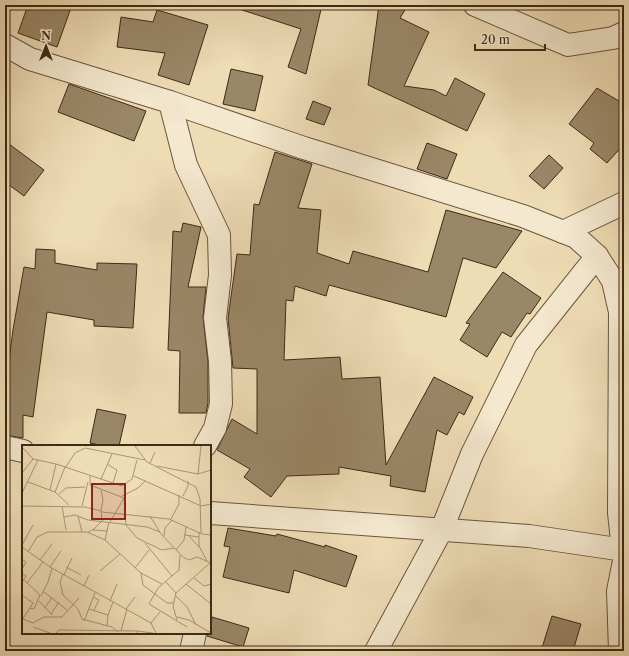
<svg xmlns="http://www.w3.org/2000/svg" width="629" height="656" viewBox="0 0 629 656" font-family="'Libre Caslon Text',serif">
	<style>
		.building { fill: #9a8768; stroke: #3e2a14 }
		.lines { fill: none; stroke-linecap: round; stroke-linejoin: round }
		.street-casing { stroke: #6a563c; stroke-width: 24 }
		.street { stroke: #f4e8cf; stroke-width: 22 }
		.inset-road { fill: none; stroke: #a89575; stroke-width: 1 }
		.view { fill: #8f2418; fill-opacity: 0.15; stroke: #8f2418; stroke-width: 2 }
		.inset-edge { fill: none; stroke: #3e2a14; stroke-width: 2 }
	</style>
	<rect width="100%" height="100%" fill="#eedcb5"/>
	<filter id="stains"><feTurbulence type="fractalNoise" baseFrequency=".005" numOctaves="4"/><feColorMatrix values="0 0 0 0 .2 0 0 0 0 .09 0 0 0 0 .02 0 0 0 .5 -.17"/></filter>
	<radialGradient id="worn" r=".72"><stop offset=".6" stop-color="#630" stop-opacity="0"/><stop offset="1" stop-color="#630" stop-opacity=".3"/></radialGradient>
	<!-- building -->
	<g class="building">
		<path d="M28,5H72L57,47L18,33Z"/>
		<path d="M240,5H322L306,74L288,67L301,29L239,9Z"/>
		<path d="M379,5H408L400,18L429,32L404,86L434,90L446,96L455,78L485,94L467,131L368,85Z"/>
		<path d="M157,10L208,25L189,85L158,75L165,53L117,47L121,17L153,22Z"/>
		<path d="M231,69L263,76L255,111L223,104Z"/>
		<path d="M69,84L146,111L134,141L58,112Z"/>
		<path d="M597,88L624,104V144L607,163L590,149L594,143L569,124Z"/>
		<path d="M313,101L331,108L324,125L306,119Z"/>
		<path d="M5,141L44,170L24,196L5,182Z"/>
		<path d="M427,143L457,154L447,179L417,169Z"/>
		<path d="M275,152L312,164L298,208L321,210L317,253L349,264L353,251L428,272L446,210L522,231L496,268L463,258L446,317L329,285L326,296L295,286L293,301L286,300L284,360L340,357L342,379L380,377L386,465L434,377L473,397L464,415L459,412L447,435L437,430L425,492L390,486L391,476L339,467V474L287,476L271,497L244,477L250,469L217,450L232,419L257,434V369L233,368L228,318L237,254L250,255L254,204L259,205Z"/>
		<path d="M549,155L563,168L544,189L529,176Z"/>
		<path d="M183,223L201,227L188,287H206L203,317L208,362V403L206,413H179L180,351L168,350L173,231L181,232Z"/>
		<path d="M36,249L55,250V263L97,270V263L137,264L133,328L94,326V320L47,312L33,417L23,415V438L5,435V390L13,330L24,267L35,269Z"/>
		<path d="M503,272L541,298L530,314L527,313L511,337L502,332L487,357L460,340L470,324L466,323Z"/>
		<path d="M97,409L126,415L119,446H104L90,443Z"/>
		<path d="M228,528L276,536L277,534L325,547V545L357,556L346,587L294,570L289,593L223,577L230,547L224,546Z"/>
		<path d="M552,616L581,624L573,651H541Z"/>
		<path d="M212,617L249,628L243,647L207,636V633H210Z"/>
	</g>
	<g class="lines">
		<defs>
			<g id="street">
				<path d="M475,5L568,45L613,38L624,33"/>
				<path d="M5,45L30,59L170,102L304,148L523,216L576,237L597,256L613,281L620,312L619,513L623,549"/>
				<path d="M170,102L186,165L219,235L220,275L215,318L220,361L221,404L215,428L205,446"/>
				<path d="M563,232L624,203"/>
				<path d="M5,447L23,451"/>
				<path d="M210,513L529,536L624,550"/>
				<path d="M191,651L195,633"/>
				<path d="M376,651L442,529L472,454L526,345L597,256"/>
				<path d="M620,651L618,591L624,561"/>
			</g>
		</defs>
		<!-- street casing -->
		<use href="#street" class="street-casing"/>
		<!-- street -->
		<use href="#street" class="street"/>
	</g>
	<!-- overview -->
	<g transform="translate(22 445)">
		<rect width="189" height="189" fill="#eedcb5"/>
		<path class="inset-road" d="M113,1L125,17L174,42L178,54L179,88M0,2L11,14L34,19L100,41L110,34L115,15M128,18L133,7M85,19L95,25L91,38M135,21L176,29L189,25M43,23L53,8L63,3L123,15M0,28L11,14M176,29L179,1M68,31V40L102,53L103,69M112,31L179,61L189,59M79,34L90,9M6,37L33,47L47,60M28,45L34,19M79,45L81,54L79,66M33,47L43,22M0,48L16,15M37,49L44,43L63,42M100,51L116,43L123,36M161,51L166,41V36M0,61L63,62L79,66L80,75M40,61L44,85M60,61L66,37M80,67L147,74L180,89L189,90M103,69L104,80L115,93L140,105L152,103M56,71L60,87M128,71L139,89L161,112L167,115L175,112L189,118M42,72L53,70L66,75L125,82L138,87M149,74L157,59V50M88,77L102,53M71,85L85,86M66,87L72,84L81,75M177,87V101L185,116M163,90L177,92M142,91L143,83L150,75M167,91L177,102M83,95L87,77M123,98L150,131M0,100L11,80M0,102L28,122L129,178L134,188M154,105L162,95L164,82M6,107L15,92L26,87H65L83,95L119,128L140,139M158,110L157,125L136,143L127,159L165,182M0,114L4,117L0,124M18,115L30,99M28,122L39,106M44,122L59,130M113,123L127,105M78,126L98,109M0,128L4,131L0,137M119,128L121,140L145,158H151M41,129L38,137L41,150L56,164L60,174L90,182L96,187M42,130L50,113M172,133L182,141L189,139M2,135L18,150L12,164L8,163M143,136L154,148L151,161L155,175M5,138L21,117M164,139L189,159M62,141L67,130M22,147L45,165M154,148L188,118M0,150L11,158M153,150L165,162L174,180M19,151L26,137L30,123M71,152L77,155L72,165M17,156L30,170M88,156L95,139M23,163L30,152M67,164L86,170L85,181M104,164L113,152M29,169L37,157M86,170L91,157M155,172L167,175L189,188M1,174L11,178L22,172H40L57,153M0,175L11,158M62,176L73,148M129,178L138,167M11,182L28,188M99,186L105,164M115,186L131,188M34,188L37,185L115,186V188"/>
		<path class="view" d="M70,39H103V74H70Z"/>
		<rect width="189" height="189" class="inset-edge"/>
	</g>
	<!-- margin -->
	<rect width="629" height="656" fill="none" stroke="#eedcb5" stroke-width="20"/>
	<rect x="6" y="6" width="617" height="644" fill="none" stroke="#3e2a14" stroke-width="2"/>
	<rect x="10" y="10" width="609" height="636" fill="none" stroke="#3e2a14"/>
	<!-- north arrow -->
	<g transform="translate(46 46)" stroke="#f4e8cf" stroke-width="3" paint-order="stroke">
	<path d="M0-3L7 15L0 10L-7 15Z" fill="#3e2a14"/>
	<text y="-6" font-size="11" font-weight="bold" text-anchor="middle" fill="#3e2a14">N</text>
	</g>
	<!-- scale -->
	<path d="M475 44v6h70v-6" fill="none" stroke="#3e2a14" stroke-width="2"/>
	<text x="481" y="44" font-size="12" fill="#3e2a14" stroke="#f4e8cf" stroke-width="3" paint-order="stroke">20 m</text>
	<rect width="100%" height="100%" filter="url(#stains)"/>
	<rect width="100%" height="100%" fill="url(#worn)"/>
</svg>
